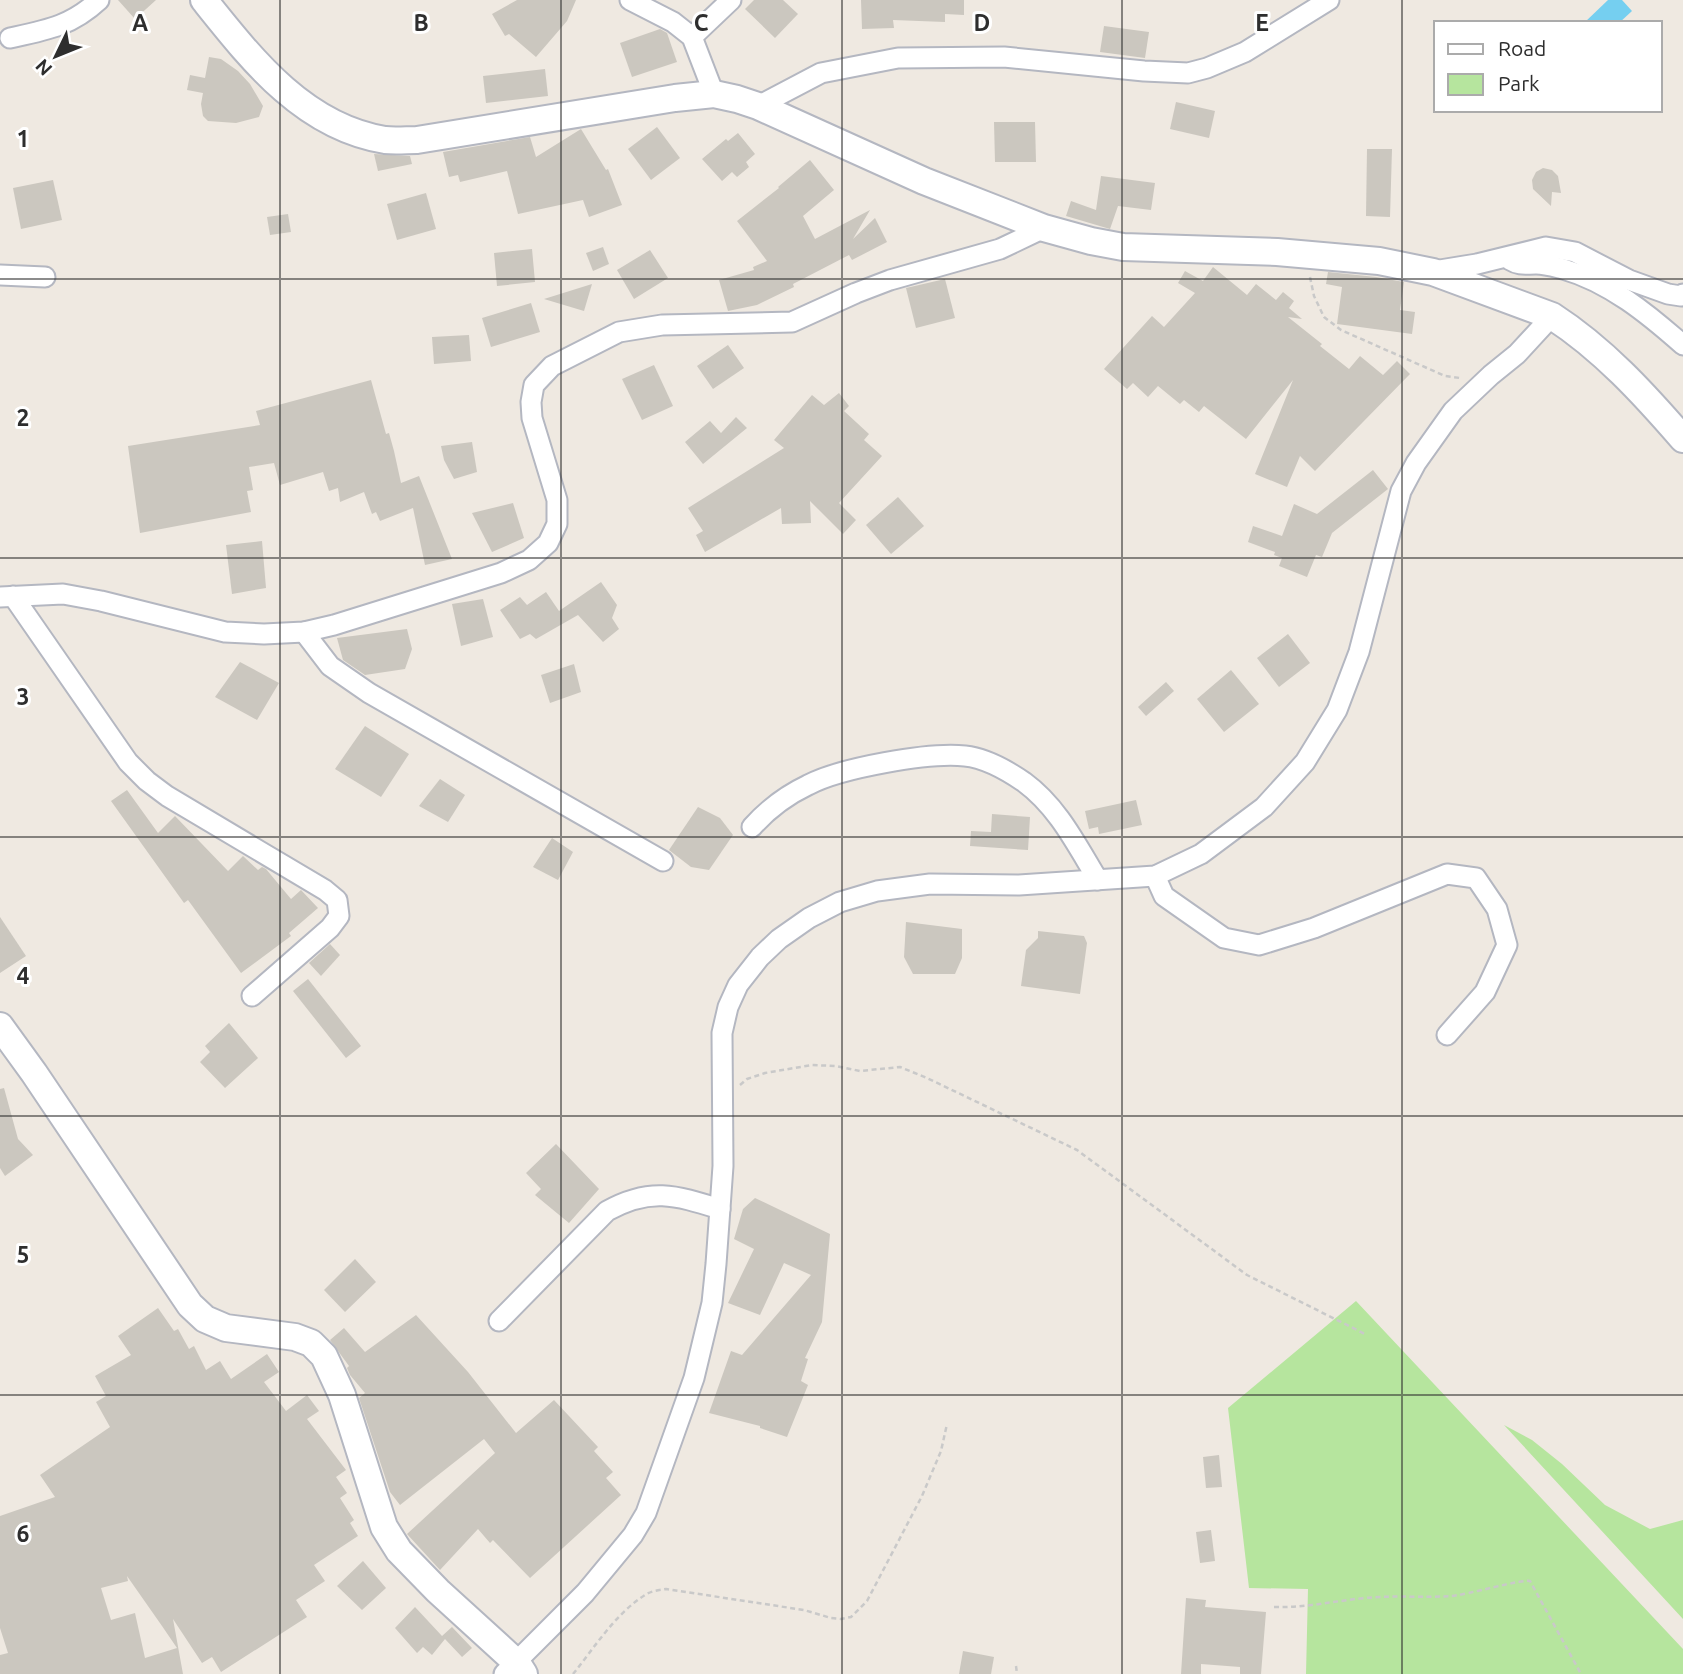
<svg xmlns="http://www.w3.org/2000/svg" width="1683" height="1674" viewBox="0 0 1683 1674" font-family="Ubuntu,sans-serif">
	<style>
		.green { fill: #b6e59e }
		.water { fill: #75cff0 }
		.building { fill: #cbc7bf; fill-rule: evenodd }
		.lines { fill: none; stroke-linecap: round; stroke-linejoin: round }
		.street-casing { stroke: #b4b7c1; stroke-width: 23 }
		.secondary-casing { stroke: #b4b7c1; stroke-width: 30 }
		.path { stroke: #c9c9c9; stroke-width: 2.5; stroke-dasharray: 5 3.5; stroke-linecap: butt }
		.street { stroke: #fff; stroke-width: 19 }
		.secondary { stroke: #fff; stroke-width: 26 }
		.grid { fill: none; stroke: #2e2e2e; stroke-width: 2; stroke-opacity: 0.55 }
		.grid-label { font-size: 23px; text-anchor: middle; font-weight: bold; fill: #2e2e2e; stroke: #fff; stroke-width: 6; stroke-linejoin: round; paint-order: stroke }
	</style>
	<rect width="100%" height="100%" fill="#efe9e1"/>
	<!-- green -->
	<g class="green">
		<path d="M1356,1301L1683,1649V1674H1306L1308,1589L1249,1588L1228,1408Z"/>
		<path d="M1504,1425L1532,1440L1562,1464L1605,1505L1650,1529L1683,1520V1619Z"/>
	</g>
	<!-- water -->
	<path class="water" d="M1608,0H1622L1632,11L1619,23H1584Z"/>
	<!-- building -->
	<g class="building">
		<path d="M118,0H156L135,19Z"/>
		<path d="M517,0H576L567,21L536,57L509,34L505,36L492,14Z"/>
		<path d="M754,0H783L798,14L775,38L745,9Z"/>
		<path d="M861,0H964V15L945,14V22L893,20L894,28L862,29Z"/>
		<path d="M1104,26L1149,32L1145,58L1100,52Z"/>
		<path d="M660,29L667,33L677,62L632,77L620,43Z"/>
		<path d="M209,57L221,59L238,71L250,84L263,106L259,117L236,123L208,121L203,116L201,104L203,93L187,90L190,75L205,78Z"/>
		<path d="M545,69L548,96L486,103L483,76Z"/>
		<path d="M1176,102L1215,111L1209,138L1170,129Z"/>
		<path d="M994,122H1035L1036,162H995Z"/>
		<path d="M657,127L680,158L651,180L628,149Z"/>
		<path d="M581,129L606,170L608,169L622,205L589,217L583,200L518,214L507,171L460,182L458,175L449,177L443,152L530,137L536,157Z"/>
		<path d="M738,133L755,154L746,162L749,167L737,177L732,172L722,181L702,159L726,139L728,141Z"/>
		<path d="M1367,149H1392L1390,217L1366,216Z"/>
		<path d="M374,154L410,156L412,164L378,171Z"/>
		<path d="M810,160L834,190L803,216L815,239L870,210L853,239L875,218L887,242L852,260L849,255L793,284L794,287L757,305L728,311L719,280L754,270L753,267L767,261L737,221L779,188L778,187Z"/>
		<path d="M1543,168L1552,170L1558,176L1561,193L1552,192L1551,206L1533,189L1532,180L1536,172Z"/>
		<path d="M1101,176L1155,183L1151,210L1118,206L1110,229L1066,216L1071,201L1096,210Z"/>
		<path d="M53,180L62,220L21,229L13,188Z"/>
		<path d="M426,193L436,229L397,240L387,204Z"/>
		<path d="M288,214L291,232L270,235L267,217Z"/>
		<path d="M603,247L609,264L593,271L586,253Z"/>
		<path d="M532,249L535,282L497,286L494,253Z"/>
		<path d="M650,250L668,278L634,299L617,270Z"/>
		<path d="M1213,267L1247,295L1256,284L1276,300L1283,292L1294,301L1289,308L1302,319L1288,317L1322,344L1320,346L1349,369L1360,356L1383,375L1397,361L1410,374L1315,471L1300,456L1287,487L1255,474L1293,380L1246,439L1204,406L1199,412L1184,400L1180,404L1158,386L1148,397L1133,383L1127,389L1104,369L1152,316L1164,327L1195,293L1178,283L1185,271L1203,281Z"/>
		<path d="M1328,272L1376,277L1404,282L1400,310L1415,312L1412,334L1337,324L1342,287L1326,284Z"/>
		<path d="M945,279L955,318L916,328L906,288Z"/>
		<path d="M592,284L584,311L544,299Z"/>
		<path d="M531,303L540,332L491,347L482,318Z"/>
		<path d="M469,335L471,361L434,364L432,337Z"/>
		<path d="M728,345L744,368L713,389L697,366Z"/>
		<path d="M654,365L673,406L642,420L622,379Z"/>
		<path d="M371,380L386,434L389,433L394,451L401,483L419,476L452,559L425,565L413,508L380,521L376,512L372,514L364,492L340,502L338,488L329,491L323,472L280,485L274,463L249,467L253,490L247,491L251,512L140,533L128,446L260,425L256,411Z"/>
		<path d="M839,393L849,406L844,411L869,434L864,440L882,456L839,503L856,520L843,534L810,501L811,523L782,524L781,508L705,552L696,535L703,531L688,508L784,448L774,440L812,395L824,405Z"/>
		<path d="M736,417L747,428L703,464L685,442L710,421L721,433Z"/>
		<path d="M472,442L477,472L454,479L444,460L441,446Z"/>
		<path d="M1373,470L1388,489L1332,533L1322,557L1316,555L1307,577L1279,566L1282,558L1274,555L1275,552L1248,542L1253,526L1282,536L1294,504L1317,514Z"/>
		<path d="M898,497L924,526L891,554L866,525Z"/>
		<path d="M513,503L524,538L492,552L472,513Z"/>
		<path d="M262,541L266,588L232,594L226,545Z"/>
		<path d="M601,582L617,605L612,618L619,629L603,642L578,615L536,639L530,634L520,639L500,610L520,597L527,605L546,592L559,611Z"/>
		<path d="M483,599L493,637L461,646L452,604Z"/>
		<path d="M407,629L412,649L405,669L365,675L343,660L337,638Z"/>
		<path d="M1288,634L1310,663L1279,687L1257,658Z"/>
		<path d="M240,662L279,683L257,720L215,697Z"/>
		<path d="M574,664L581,692L550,703L541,675Z"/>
		<path d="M1231,670L1259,704L1224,732L1197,699Z"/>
		<path d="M1166,682L1174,691L1146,716L1138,707Z"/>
		<path d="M365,726L409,754L381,797L335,769Z"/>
		<path d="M440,779L465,795L448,822L419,806Z"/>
		<path d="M127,790L158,833L175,816L228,871L243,856L258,870L262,867L266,869L291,899L301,890L318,908L289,933L291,936L241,973L188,900L184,903L111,801Z"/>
		<path d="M1136,800L1142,825L1099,834L1098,827L1089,829L1085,811Z"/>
		<path d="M698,807L720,818L733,835L709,870L691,867L669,850Z"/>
		<path d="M992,814L1030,817L1028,850L970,846L971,831L991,832Z"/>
		<path d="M552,838L573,852L558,880L533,867Z"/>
		<path d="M0,917L26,956L0,973Z"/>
		<path d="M906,922L962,929V958L955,974H913L904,957Z"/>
		<path d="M1038,931L1084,936L1087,943L1080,994L1021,986L1026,950L1038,938Z"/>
		<path d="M330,944L340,955L321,976L309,963Z"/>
		<path d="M308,979L361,1046L346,1058L293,991Z"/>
		<path d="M229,1023L258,1058L225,1088L200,1062L210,1052L205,1046Z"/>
		<path d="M4,1088L18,1139L33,1155L5,1176L0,1168V1089Z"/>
		<path d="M556,1144L599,1189L569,1223L535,1195L541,1189L526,1173Z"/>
		<path d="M755,1198L830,1234L822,1322L805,1358L808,1359L801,1381L808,1385L787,1437L760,1428V1426L709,1413L731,1351L742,1355L811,1275L784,1263L760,1315L728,1303L754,1249L734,1239L743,1209Z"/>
		<path d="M355,1259L376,1282L345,1312L324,1290Z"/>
		<path d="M158,1308L174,1331L178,1329L189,1349L194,1346L206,1370L220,1361L231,1379L267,1354L279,1372L264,1382L286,1411L307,1395L319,1411L307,1419L346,1470L336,1477L347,1493L340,1498L354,1520L350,1523L358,1536L314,1565L325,1581L296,1600L307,1617L221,1672L212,1657L202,1663L173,1619L183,1674H0V1655L8,1653L0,1628V1516L55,1497L40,1475L110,1427L96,1402L106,1396L95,1376L131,1355L118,1336ZM127,1576L162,1626L177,1648L145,1658L135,1613L111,1620L101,1588L128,1581Z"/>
		<path d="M416,1315L468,1372L516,1433L554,1400L598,1447L594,1451L613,1472L606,1478L621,1495L530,1578L493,1540L490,1543L478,1529L440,1570L407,1534L495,1453L484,1439L400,1505L390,1492L359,1398L365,1393L350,1375L347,1368L349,1366L330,1340L344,1328L365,1352Z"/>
		<path d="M1219,1455L1222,1487L1206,1488L1203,1457Z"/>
		<path d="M1211,1530L1215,1561L1200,1563L1196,1532Z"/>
		<path d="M363,1561L386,1588L362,1610L337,1586Z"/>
		<path d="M1186,1598L1206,1600L1205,1607L1266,1612L1261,1674H1240V1667L1201,1664V1674H1181Z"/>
		<path d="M415,1607L442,1636L452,1627L472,1648L462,1657L445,1639L432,1655L423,1647L417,1653L395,1628Z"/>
		<path d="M963,1651L994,1657L991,1674H959Z"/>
	</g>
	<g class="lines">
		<defs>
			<g id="street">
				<path d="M630,0L673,22L692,37L714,94"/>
				<path d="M692,37L731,0"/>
				<path d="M10,38C47,30 71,26 99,0"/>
				<path d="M758,106L821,73L898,58L1004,57L1144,71L1188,73L1207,68L1245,52L1329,0"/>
				<path d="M1510,260C1520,266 1525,264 1536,264C1545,264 1555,267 1563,269C1609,282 1648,314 1683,345"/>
				<path d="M1434,271L1477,264L1546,247L1575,252L1629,280L1668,294L1681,296L1683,294"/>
				<path d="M0,275L45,277"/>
				<path d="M13,596L128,762L147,781L167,796L325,890L337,900L339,916L330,928L252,996"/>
				<path d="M0,597L63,594L101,601L225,632L264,634L304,632L334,625L501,573L529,560L548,543L557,524V500L532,418L531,402L534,385L552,366L619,332L662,325L792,322L856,293L890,280L1000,249L1044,228"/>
				<path d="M304,632L330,666L369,693L663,861"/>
				<path d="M752,827C768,809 787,795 808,785C840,768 929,752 965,756C985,758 1008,771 1024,782C1058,807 1076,844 1098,880"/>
				<path d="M1155,876L1164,896L1224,938L1259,945L1314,928L1447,874L1476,878L1497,909L1507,945L1485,992L1447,1035"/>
				<path d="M499,1321L607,1211C650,1187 675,1195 720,1209"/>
				<path d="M504,1674L585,1593L633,1535L646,1513L694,1378L712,1303L716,1264L723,1166L722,1033L728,1007L738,985L760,957L779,939L809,918L840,902L877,891L930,884L1019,885L1155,876L1201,854L1264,807L1305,762L1337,710L1359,652L1401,491L1416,463L1453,411L1491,375L1517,354L1552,316"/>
			</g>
			<g id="secondary">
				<path d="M204,0C252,60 304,127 385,140C395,141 407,140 417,140L675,98L714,94L737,99L758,106L924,181L1044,228L1091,241L1123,247L1277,252L1379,261L1433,272L1552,316C1603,349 1644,394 1683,439"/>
				<path d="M0,1026L34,1073L190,1305L205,1319L226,1328L295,1337L311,1343L324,1356L342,1395L384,1527L399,1551L438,1591L517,1663L524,1674"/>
			</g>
		</defs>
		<!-- street casing -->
		<use href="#street" class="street-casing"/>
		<!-- secondary casing -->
		<use href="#secondary" class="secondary-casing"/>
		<!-- path -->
		<g class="path">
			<path d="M1310,277L1314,296L1324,317L1341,330L1445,376L1460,378"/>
			<path d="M740,1085L747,1079L765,1073L812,1065L836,1066L860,1071L900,1067L927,1078L1077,1150L1247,1275L1365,1334"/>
			<path d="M1274,1607C1305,1608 1334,1601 1365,1598C1394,1595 1423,1598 1451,1596C1466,1595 1522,1579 1530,1581L1581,1674"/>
			<path d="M1016,1666L1017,1674"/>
			<path d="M573,1674C595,1647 615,1614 645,1595C651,1591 659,1590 666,1589L804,1610L831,1618L841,1619L851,1617L867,1601L922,1496L941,1451L947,1424"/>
		</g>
		<!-- street -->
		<use href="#street" class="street"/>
		<!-- secondary -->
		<use href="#secondary" class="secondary"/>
	</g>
	<!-- grid -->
	<path class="grid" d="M280,0V1674M561,0V1674M842,0V1674M1122,0V1674M1402,0V1674M0,279H1683M0,558H1683M0,837H1683M0,1116H1683M0,1395H1683"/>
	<g class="grid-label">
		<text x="140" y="31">A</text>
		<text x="421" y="31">B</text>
		<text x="701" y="31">C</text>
		<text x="982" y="31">D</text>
		<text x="1262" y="31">E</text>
		<text x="23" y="147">1</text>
		<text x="23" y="426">2</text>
		<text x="23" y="705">3</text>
		<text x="23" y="984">4</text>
		<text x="23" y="1263">5</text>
		<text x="23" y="1542">6</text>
	</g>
	<!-- legend -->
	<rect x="1434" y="21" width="228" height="91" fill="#ffffff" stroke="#ababab" stroke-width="2"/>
	<rect x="1448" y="44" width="35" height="10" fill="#ffffff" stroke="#ababab" stroke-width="2"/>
	<text x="1498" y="56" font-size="21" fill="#2e2e2e">Road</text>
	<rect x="1448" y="74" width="35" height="21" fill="#b6e59e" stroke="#ababab" stroke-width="2"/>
	<text x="1498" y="91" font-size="21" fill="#2e2e2e">Park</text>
	<!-- north arrow -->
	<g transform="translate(56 56) rotate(227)" stroke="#ffffff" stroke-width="5" paint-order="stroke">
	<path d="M0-5L12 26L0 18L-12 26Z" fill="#2e2e2e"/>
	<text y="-10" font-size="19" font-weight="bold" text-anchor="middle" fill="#2e2e2e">N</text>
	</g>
</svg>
